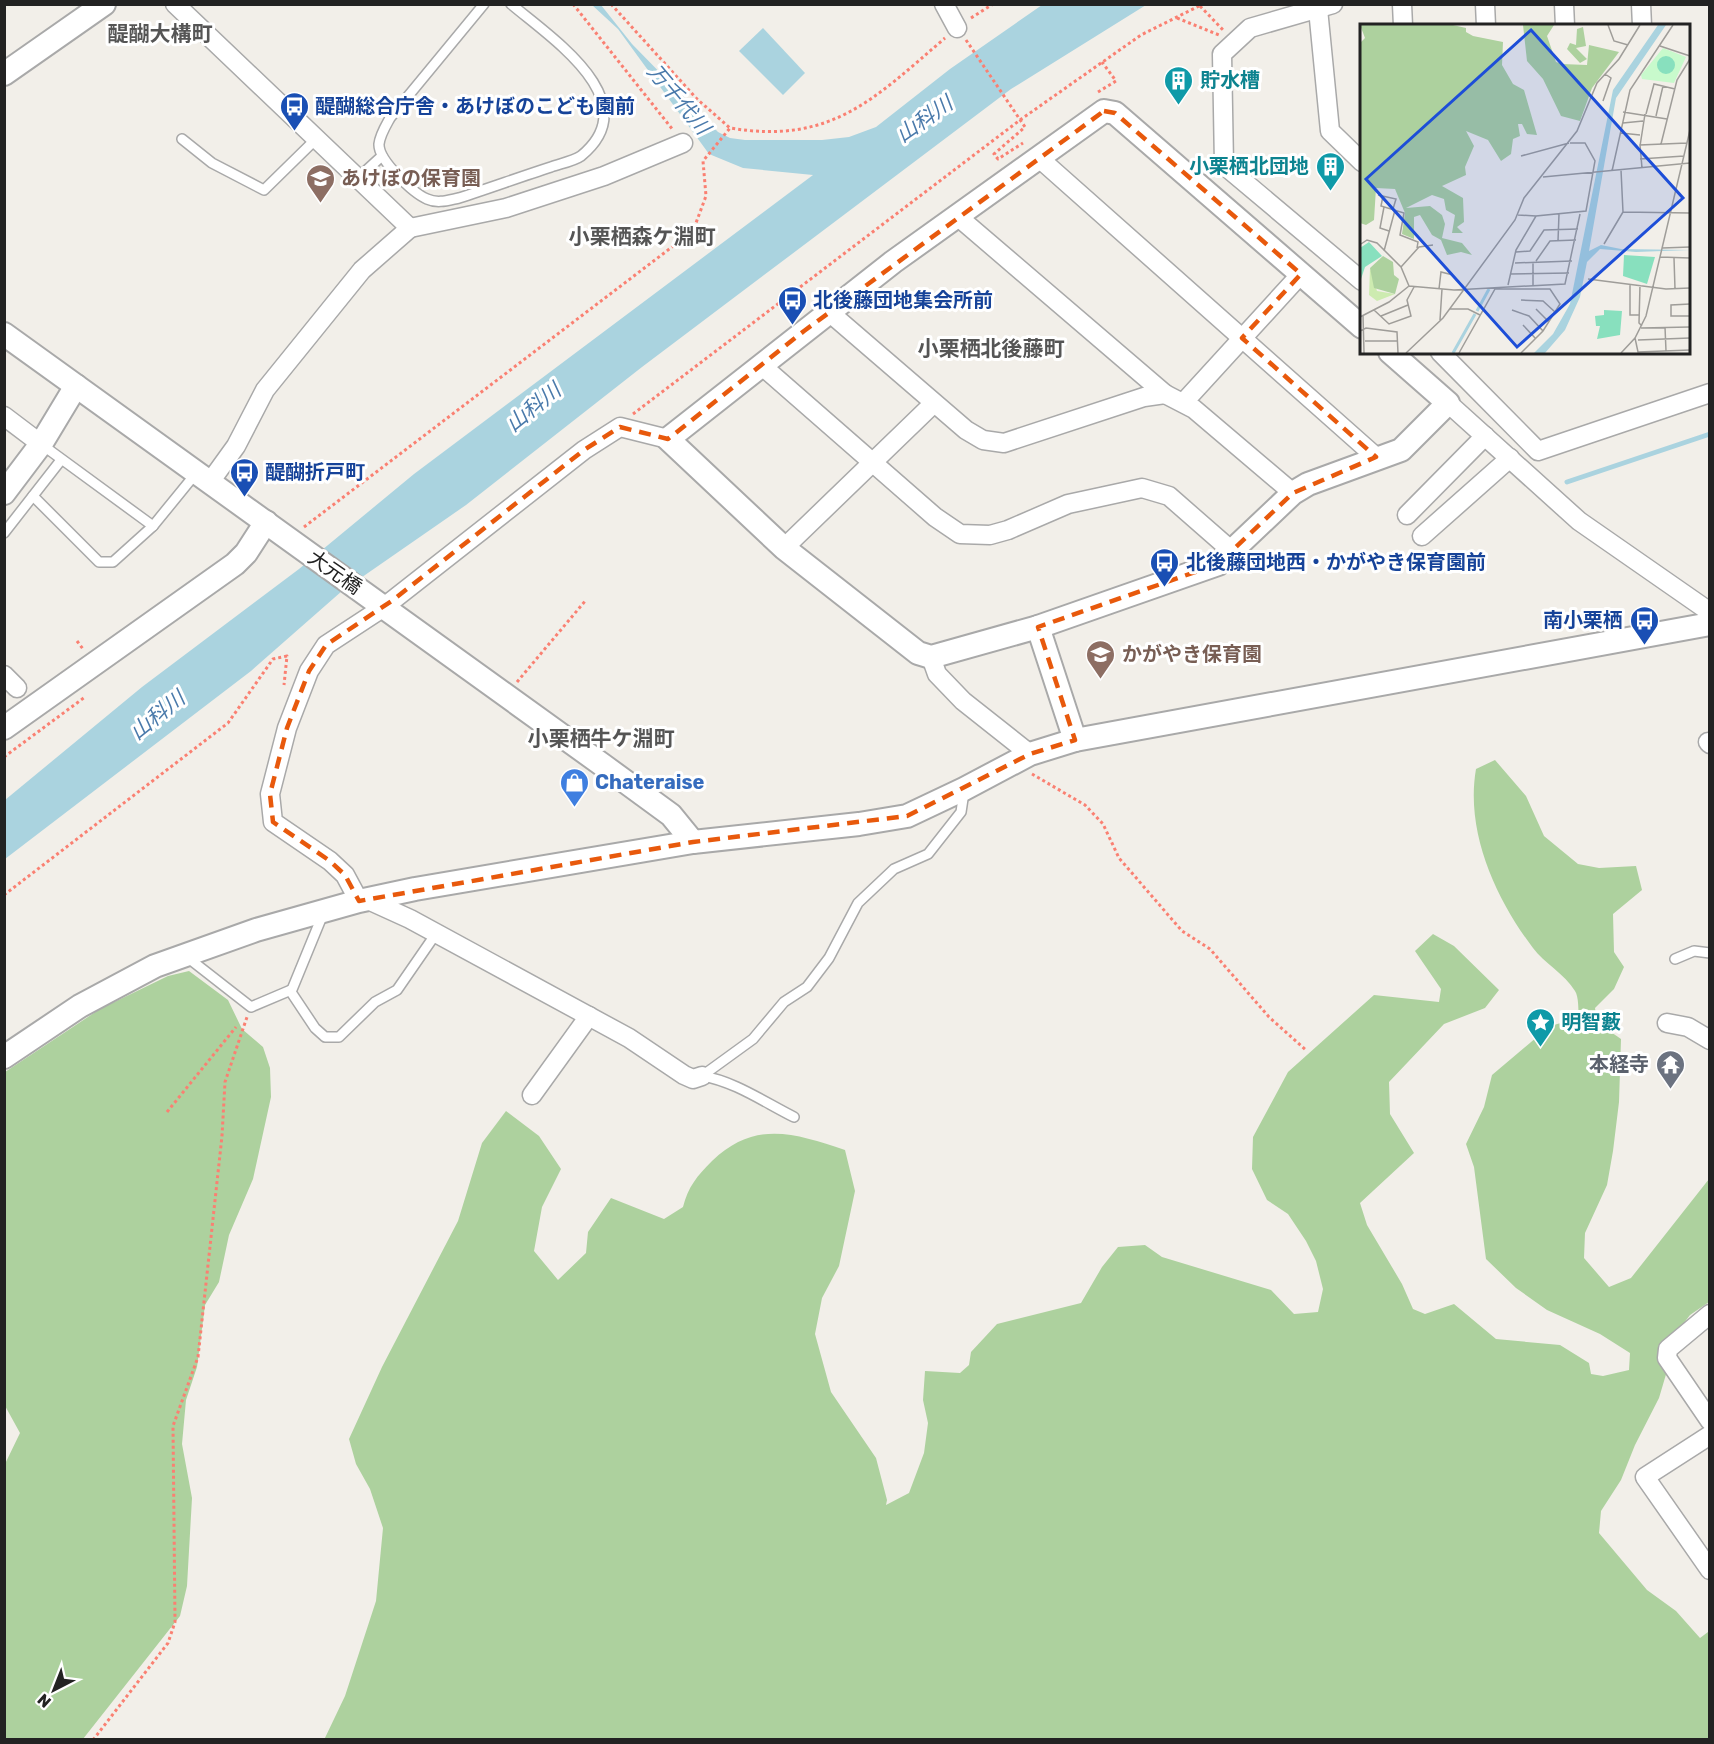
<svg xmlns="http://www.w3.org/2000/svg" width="1714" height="1744" viewBox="0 0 1714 1744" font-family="Rubik,'Noto Sans JP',sans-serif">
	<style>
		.forest { fill: #add19e }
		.water { fill: #aad3df }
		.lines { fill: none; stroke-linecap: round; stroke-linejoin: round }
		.stream { stroke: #aad3df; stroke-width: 5 }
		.service-casing { stroke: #a9a9a9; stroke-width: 12 }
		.minor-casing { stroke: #a9a9a9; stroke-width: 21 }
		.tertiary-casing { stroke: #a9a9a9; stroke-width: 26 }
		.path { stroke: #fa8072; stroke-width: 3; stroke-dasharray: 3 3; stroke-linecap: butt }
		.service { stroke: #fff; stroke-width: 9 }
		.minor { stroke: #fff; stroke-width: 18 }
		.tertiary { stroke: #fff; stroke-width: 22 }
		.marked { fill: none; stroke: #e8590c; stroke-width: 4.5; stroke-dasharray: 12 8; stroke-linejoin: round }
		.labels { text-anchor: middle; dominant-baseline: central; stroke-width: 6; stroke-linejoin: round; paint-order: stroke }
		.culture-label { font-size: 20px; font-weight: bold; fill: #0d838f; stroke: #fff; text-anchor: start }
		.transit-label { font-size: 20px; font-weight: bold; fill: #164399; stroke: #fff; text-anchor: start }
		.education-label { font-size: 20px; font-weight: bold; fill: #785e54; stroke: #fff; text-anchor: start }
		.street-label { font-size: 20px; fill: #222; stroke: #fff }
		.shop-label { font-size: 20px; font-weight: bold; fill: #366cbe; stroke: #fff; text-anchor: start }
		.worship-label { font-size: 20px; font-weight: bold; fill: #5b616d; stroke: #fff; text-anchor: end }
		.neighbourhood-label { font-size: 21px; font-weight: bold; fill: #555; stroke: #fff }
		.water-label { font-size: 21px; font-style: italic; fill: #4a7aab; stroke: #fff }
		.inset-river { fill: none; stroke: #aad3df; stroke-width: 3 }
		.inset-road { fill: none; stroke: #9f9d99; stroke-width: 1.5 }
		.view { fill: #1d4ed8; fill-opacity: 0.15; stroke: #1d4ed8; stroke-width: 3 }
		.inset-edge { fill: none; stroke: #222; stroke-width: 3 }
	</style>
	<rect width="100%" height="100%" fill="#f2efe9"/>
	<!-- forest -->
	<g class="forest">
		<path d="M1495,760L1526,796L1544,836L1578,864L1599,868L1636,866L1642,890L1613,914L1614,952L1624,967L1614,989L1595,1008C1597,1024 1608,1030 1621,1039L1619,1102L1613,1151L1607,1185L1585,1233L1584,1258L1609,1287L1631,1278L1709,1179V1302L1690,1315L1671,1340L1667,1371L1659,1398L1635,1445L1621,1480L1601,1511L1599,1533L1647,1590L1676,1611L1700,1638L1708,1632L1709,1627V1739L324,1740L345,1696L376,1601L383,1528L370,1489L356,1464L349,1439L382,1367L458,1221L482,1143L506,1111L539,1136L561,1169L542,1207L534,1251L558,1280L586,1253L588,1232L611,1198L664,1219L683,1207C688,1187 697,1176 712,1161C755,1120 794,1133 845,1150L855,1191L839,1266L822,1298L815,1334L831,1392L876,1458L887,1500L886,1505L909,1493L924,1453L928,1423L923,1400L925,1371L960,1373L969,1365L971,1352L997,1324L1081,1303L1102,1267L1118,1247L1145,1245L1162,1257L1271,1290L1294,1314L1318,1312L1323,1289L1316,1261L1306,1241L1288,1214L1267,1200L1252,1169L1253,1137L1288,1072L1374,995L1439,1002L1441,989L1415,951L1433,934L1454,946L1499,990L1485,1008L1444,1024L1389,1082L1390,1114L1414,1153L1360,1203L1367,1225L1402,1284L1413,1309L1425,1314L1454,1304L1496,1339L1560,1345L1589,1363L1591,1374L1603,1376L1629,1370L1630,1353L1600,1334L1547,1310L1516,1288L1486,1259L1474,1167L1466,1144L1484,1107L1492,1075L1550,1026L1579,1018C1578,1010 1579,997 1575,991C1565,974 1544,963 1533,948C1496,899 1465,832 1476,769Z"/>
		<path d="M189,971L228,1000L242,1029L263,1047L270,1068L271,1097L253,1179L229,1235L219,1282L205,1305L197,1367L186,1400L182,1444L192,1498L187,1586L180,1616L83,1739H5L4,1466L20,1433L4,1404L5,1072L100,1009L168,976Z"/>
	</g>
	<!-- water -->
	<g class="water">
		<path d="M592,5H601L632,44L718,132L730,138L745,140H822L849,137L876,127L950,69L1042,5H1146L1011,89L642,367L466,505L342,591L251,671L5,859V800L142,687L299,569L414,474L813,175L743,168L709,154L618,29Z"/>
		<path d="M763,28L805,73L783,95L739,51Z"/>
	</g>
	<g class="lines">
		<!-- stream -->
		<path class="stream" d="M1567,482L1710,434"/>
		<defs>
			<g id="service">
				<path d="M484,4L390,118C385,127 380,135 379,144C378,160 413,193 427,199C438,204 449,200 459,198C490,188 520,177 551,167C559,164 574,161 581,156C648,101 551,38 511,4"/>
				<path d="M182,139L212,163L264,190L316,139"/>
				<path d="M358,178L382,156"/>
				<path d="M41,444L153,526"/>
				<path d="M33,496L99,562H113L153,526L197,472"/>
				<path d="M4,533L61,460"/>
				<path d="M323,914L291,992L315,1028L325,1037H339L375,1002L397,990L435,935"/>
				<path d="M187,957L251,1007L291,990"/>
				<path d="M1675,959L1694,951L1710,953"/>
				<path d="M702,1076L753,1039L784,1002L807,987L829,958L858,903L894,869L928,854L961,812L964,792"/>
				<path d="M702,1076C734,1081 764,1102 794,1117"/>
			</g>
			<g id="minor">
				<path d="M175,4L410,228L362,270L265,390L236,446L210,482"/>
				<path d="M944,4L957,28"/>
				<path d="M1333,4L1250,28L1222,54L1224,165L1362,281"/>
				<path d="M1402,4L1403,26"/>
				<path d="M1485,4L1486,26"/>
				<path d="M1564,4L1565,26"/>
				<path d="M1641,4L1642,26"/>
				<path d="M1318,9L1330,131L1362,162"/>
				<path d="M1039,158L1376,457"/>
				<path d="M956,215L1165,394L1194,409L1293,493"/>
				<path d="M410,228L506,208L604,176L683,143"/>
				<path d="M829,312L966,430L983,440L1004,443L1144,397L1165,394"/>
				<path d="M1440,352L1538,451L1710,393"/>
				<path d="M761,365L935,517L960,534L990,535L1008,530L1068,504L1142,488L1169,496L1233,552"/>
				<path d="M1184,402L1301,274"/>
				<path d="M1448,403L1579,521L1707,610L1710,616"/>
				<path d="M4,416L41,444"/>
				<path d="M1407,515L1485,436"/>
				<path d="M1422,536L1510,458"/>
				<path d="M784,548L933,404"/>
				<path d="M931,657L937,674L963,701L1030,754"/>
				<path d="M4,675L17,688"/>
				<path d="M1708,742L1710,744"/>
				<path d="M366,899L410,919L629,1038L684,1075L693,1079L702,1076"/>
				<path d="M359,901L345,875L330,861L273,822L270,794L287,728L309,671L326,645L384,607L584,450L620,427L668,439"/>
				<path d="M1667,1023L1688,1027L1710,1040"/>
				<path d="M532,1095L589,1016"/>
				<path d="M1710,1314L1668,1349L1667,1358L1710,1421"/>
				<path d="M1710,1435L1645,1477L1710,1570"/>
			</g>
			<g id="tertiary">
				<path d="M4,74L104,4"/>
				<path d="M1362,327L1115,113L1104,111L893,262L668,439L784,548L918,653L931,657L1038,627L1218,564L1293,493L1308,484L1401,450L1448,403L1390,352"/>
				<path d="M4,334L604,766L671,815L693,842"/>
				<path d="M4,493L41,444L76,386"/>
				<path d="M1038,627L1075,740"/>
				<path d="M4,728L235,564L246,553L266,522"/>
				<path d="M4,1057L80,1006L155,966L256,930L359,901L415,889L693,842L859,824L907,816L964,789L1030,754L1075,740L1710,624"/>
			</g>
		</defs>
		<!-- service casing -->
		<use href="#service" class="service-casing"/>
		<!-- minor casing -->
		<use href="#minor" class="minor-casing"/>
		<!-- tertiary casing -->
		<use href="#tertiary" class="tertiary-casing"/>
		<!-- path -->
		<g class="path">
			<path d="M573,4L673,130"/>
			<path d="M611,4L697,99L730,128"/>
			<path d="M1200,6L1224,31"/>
			<path d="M971,18L993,4"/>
			<path d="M1177,18L1219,35"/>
			<path d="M966,40L1025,127L994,154L998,159L1023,143"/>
			<path d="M1098,92L1116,81L1102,62"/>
			<path d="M779,302L791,316"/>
			<path d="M633,414L1020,120L1141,35L1203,4"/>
			<path d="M304,527L693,231L706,196L703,161L730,128C831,145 874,99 945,38"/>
			<path d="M77,641L83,649"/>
			<path d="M517,682L586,600"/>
			<path d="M4,757L85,697"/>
			<path d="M1032,774L1085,805L1103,824L1119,858L1182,931L1210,949L1269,1017L1306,1050"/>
			<path d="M4,895L228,723L273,659L287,656L284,685"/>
			<path d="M167,1112L236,1027"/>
			<path d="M93,1740L168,1643L175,1622L173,1426L198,1357L222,1136L225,1082L247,1017"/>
		</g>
		<!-- service -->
		<use href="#service" class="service"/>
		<!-- minor -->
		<use href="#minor" class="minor"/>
		<!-- tertiary -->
		<use href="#tertiary" class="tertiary"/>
	</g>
	<!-- marked area -->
	<path class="marked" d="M1104,111L1115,113L1301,274L1242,338L1376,457L1293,493L1218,564L1038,627L1075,740L1030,754L907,816L693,842L359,901L345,875L330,861L273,822L270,794L287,728L309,671L326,645L393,600L584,450L620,427L668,439L804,331Z"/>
	<!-- icons -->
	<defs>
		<symbol id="building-pin" viewBox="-11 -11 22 30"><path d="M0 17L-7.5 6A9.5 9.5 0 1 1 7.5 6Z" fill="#0f9aa8" stroke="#fff"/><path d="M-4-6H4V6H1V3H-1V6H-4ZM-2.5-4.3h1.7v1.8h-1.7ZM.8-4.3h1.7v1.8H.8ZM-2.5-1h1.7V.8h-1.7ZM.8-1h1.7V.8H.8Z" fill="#fff"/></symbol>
		<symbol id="bus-pin" viewBox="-11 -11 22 30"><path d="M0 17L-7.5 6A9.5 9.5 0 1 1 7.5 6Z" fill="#1a4fb4" stroke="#fff"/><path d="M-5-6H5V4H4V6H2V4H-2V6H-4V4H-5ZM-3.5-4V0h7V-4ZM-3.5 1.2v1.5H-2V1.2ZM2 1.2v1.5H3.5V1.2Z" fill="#fff"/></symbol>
		<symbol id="school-pin" viewBox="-11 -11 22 30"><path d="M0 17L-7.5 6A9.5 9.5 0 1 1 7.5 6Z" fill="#8d6e63" stroke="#fff"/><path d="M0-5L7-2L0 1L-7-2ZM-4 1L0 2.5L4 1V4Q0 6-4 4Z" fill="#fff"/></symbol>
		<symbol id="shop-pin" viewBox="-11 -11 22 30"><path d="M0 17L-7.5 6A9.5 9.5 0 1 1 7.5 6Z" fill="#3f7fe0" stroke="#fff"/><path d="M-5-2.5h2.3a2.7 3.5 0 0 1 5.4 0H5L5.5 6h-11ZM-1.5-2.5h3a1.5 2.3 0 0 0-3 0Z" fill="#fff"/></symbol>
		<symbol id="sight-pin" viewBox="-11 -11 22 30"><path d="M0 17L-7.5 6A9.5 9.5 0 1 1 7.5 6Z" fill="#0f9aa8" stroke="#fff"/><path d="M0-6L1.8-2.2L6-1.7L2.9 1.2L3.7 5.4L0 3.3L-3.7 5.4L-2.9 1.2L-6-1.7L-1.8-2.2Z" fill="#fff"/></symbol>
		<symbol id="temple-pin" viewBox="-11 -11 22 30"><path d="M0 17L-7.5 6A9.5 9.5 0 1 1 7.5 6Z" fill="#6b7280" stroke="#fff"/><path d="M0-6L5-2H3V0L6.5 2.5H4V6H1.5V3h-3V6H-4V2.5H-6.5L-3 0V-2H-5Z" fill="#fff"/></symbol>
	</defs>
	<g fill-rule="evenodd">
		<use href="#building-pin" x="1162" y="64" width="33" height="45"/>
		<use href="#bus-pin" x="278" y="90" width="33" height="45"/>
		<use href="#building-pin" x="1314" y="150" width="33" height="45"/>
		<use href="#school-pin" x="304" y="162" width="33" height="45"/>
		<use href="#bus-pin" x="776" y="284" width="33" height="45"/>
		<use href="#bus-pin" x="228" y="456" width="33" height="45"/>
		<use href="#bus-pin" x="1148" y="546" width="33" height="45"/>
		<use href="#bus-pin" x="1628" y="604" width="33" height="45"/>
		<use href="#school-pin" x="1084" y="638" width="33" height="45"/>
		<use href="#shop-pin" x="558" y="766" width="33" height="45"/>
		<use href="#sight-pin" x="1524" y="1006" width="33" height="45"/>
		<use href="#temple-pin" x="1654" y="1048" width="33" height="45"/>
	</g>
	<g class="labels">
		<!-- culture labels -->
		<g class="culture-label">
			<text x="1200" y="80">貯水槽</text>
			<text x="1309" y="166" text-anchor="end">小栗栖北団地</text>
			<text x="1561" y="1022">明智藪</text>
		</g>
		<!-- transit labels -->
		<g class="transit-label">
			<text x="315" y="106">醍醐総合庁舎・あけぼのこども園前</text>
			<text x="813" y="300">北後藤団地集会所前</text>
			<text x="265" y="472">醍醐折戸町</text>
			<text x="1186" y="562">北後藤団地西・かがやき保育園前</text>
			<text x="1623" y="620" text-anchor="end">南小栗栖</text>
		</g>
		<!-- education labels -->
		<g class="education-label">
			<text x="341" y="178">あけぼの保育園</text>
			<text x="1122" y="654">かがやき保育園</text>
		</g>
		<!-- street labels -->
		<g class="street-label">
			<text transform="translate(335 572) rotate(35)">大元橋</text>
		</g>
		<!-- shop labels -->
		<g class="shop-label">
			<text x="595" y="782">Chateraise</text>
		</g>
		<!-- worship labels -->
		<g class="worship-label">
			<text x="1649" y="1064">本経寺</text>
		</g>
		<!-- neighbourhood labels -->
		<g class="neighbourhood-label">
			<text x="160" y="33">醍醐大構町</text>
			<text x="642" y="236">小栗栖森ケ淵町</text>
			<text x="991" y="348">小栗栖北後藤町</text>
			<text x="601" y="738">小栗栖牛ケ淵町</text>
		</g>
		<!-- water labels -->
		<g class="water-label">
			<text transform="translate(679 99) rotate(50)">万千代川</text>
			<text transform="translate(924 119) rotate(-35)">山科川</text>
			<text transform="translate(533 407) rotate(-39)">山科川</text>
			<text transform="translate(157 715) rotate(-39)">山科川</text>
		</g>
	</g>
	<!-- overview -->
	<g transform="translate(1360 24)">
		<rect width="330" height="330" fill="#f2efe9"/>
		<path d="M10,244L17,267L35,270L17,277L9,271Z" fill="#cdebb0"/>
		<path d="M0,1H93L106,4V8L113,12L143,18L142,41L153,60L164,66L177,111L167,110L162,100H158L160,112L153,115L151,130L141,137L128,116L106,107L114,122L105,143L106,151L82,162L103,174L104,198L97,203L103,209H92L95,191L86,186L84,175L72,171L46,184L70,182L82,191L85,200L82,214L102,219L112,231L101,228L87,231L81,216L72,211L60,191L54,193V215L42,210L45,189L35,165L16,164L14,196L6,201L0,199V19L5,14ZM163,1H194L187,12L196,38L202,40L227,41L229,21L259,28L232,64L220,97L201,92L183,55L167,37ZM223,3L226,22L216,24L227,35L220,39L207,25L210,19L216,21L217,5ZM23,232L33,238L34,251L39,255L35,270L14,264L10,244Z" fill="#add19e"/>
		<path d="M303,24L326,33L314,59L282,55L281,51Z" fill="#c8facc"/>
		<path d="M297 41a9 9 0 1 1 18 0a9 9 0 1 1-18 0ZM9,218L22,232L5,243L0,258V224ZM264,231L295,233L287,260L263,252ZM244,286L262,287L260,311L237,315L240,302H236L235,292L244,291Z" fill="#88e0be"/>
		<path d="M298,1H306L256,74L229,227L241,221L261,225L330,226L276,228L240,225L227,238L220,273L205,306L185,329H174L193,310L210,280L253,66Z" fill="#aad3df"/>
		<path class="inset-river" d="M117,287L129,265M93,329L115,290"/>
		<path class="inset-road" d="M248,1L254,17L268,21M300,22L330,32M243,77L251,54L245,50M263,88L307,95M286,90L294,60L315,65M296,92L303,62M263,99L283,97M261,109L280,111M301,120L317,56L330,35M280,122L285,90M161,132L209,119M280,135L324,132M282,144L280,121L327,119M261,146L263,188L330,189M252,147L270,66L313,1M183,153L330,139M18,171L36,175L33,185M23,172L21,182L44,189L40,211L58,218L57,224M24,183L20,204L29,207M158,191L176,192M198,217L199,190M1,220L7,216L17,219L41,243L49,262M244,220L263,188M302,224L330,223M24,227L35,186M156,228L170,227L184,206L218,205M300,233L330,234M314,234L315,265M176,237L190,217L216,216M155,239L212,237M41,243L59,223L73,221M150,250L209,249M228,255L306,265L330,264M270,260V291H279M148,261L156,226L176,192L226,187L235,137L225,119H210M173,261V238M280,261L279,299L282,302M49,262L94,266L205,260L220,190M79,265L81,248L93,251M161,276L183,277L195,288M330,280L311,281V292H330M90,285H108L120,291M176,285L189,298M14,286L29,300L51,292L47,276L54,263M152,286L169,292L183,307M3,291L4,329M21,292L48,281M0,293L29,278L49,262M80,296L82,265M163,301L176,315M305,303L306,327M281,304L330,303M0,307L6,304L37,308L38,329M275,314L278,328L330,326M278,316L330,314M5,317H38M46,329L83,294L155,196L164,174L217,107L237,59L259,35L280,1M99,329L135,265H190L200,280L183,307L161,329M261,329L275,314L286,292L330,106"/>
		<path class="view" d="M171,6L323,174L157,323L6,155Z"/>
		<rect width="330" height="330" class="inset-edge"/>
	</g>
	<!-- border -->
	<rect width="1714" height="1744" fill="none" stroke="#222222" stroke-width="12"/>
	<!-- north arrow -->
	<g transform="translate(54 1690) rotate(222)" stroke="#ffffff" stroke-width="4.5" paint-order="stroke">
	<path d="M0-4.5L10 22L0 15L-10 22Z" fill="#222222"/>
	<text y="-9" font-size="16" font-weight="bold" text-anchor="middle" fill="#222222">N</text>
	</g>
</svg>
